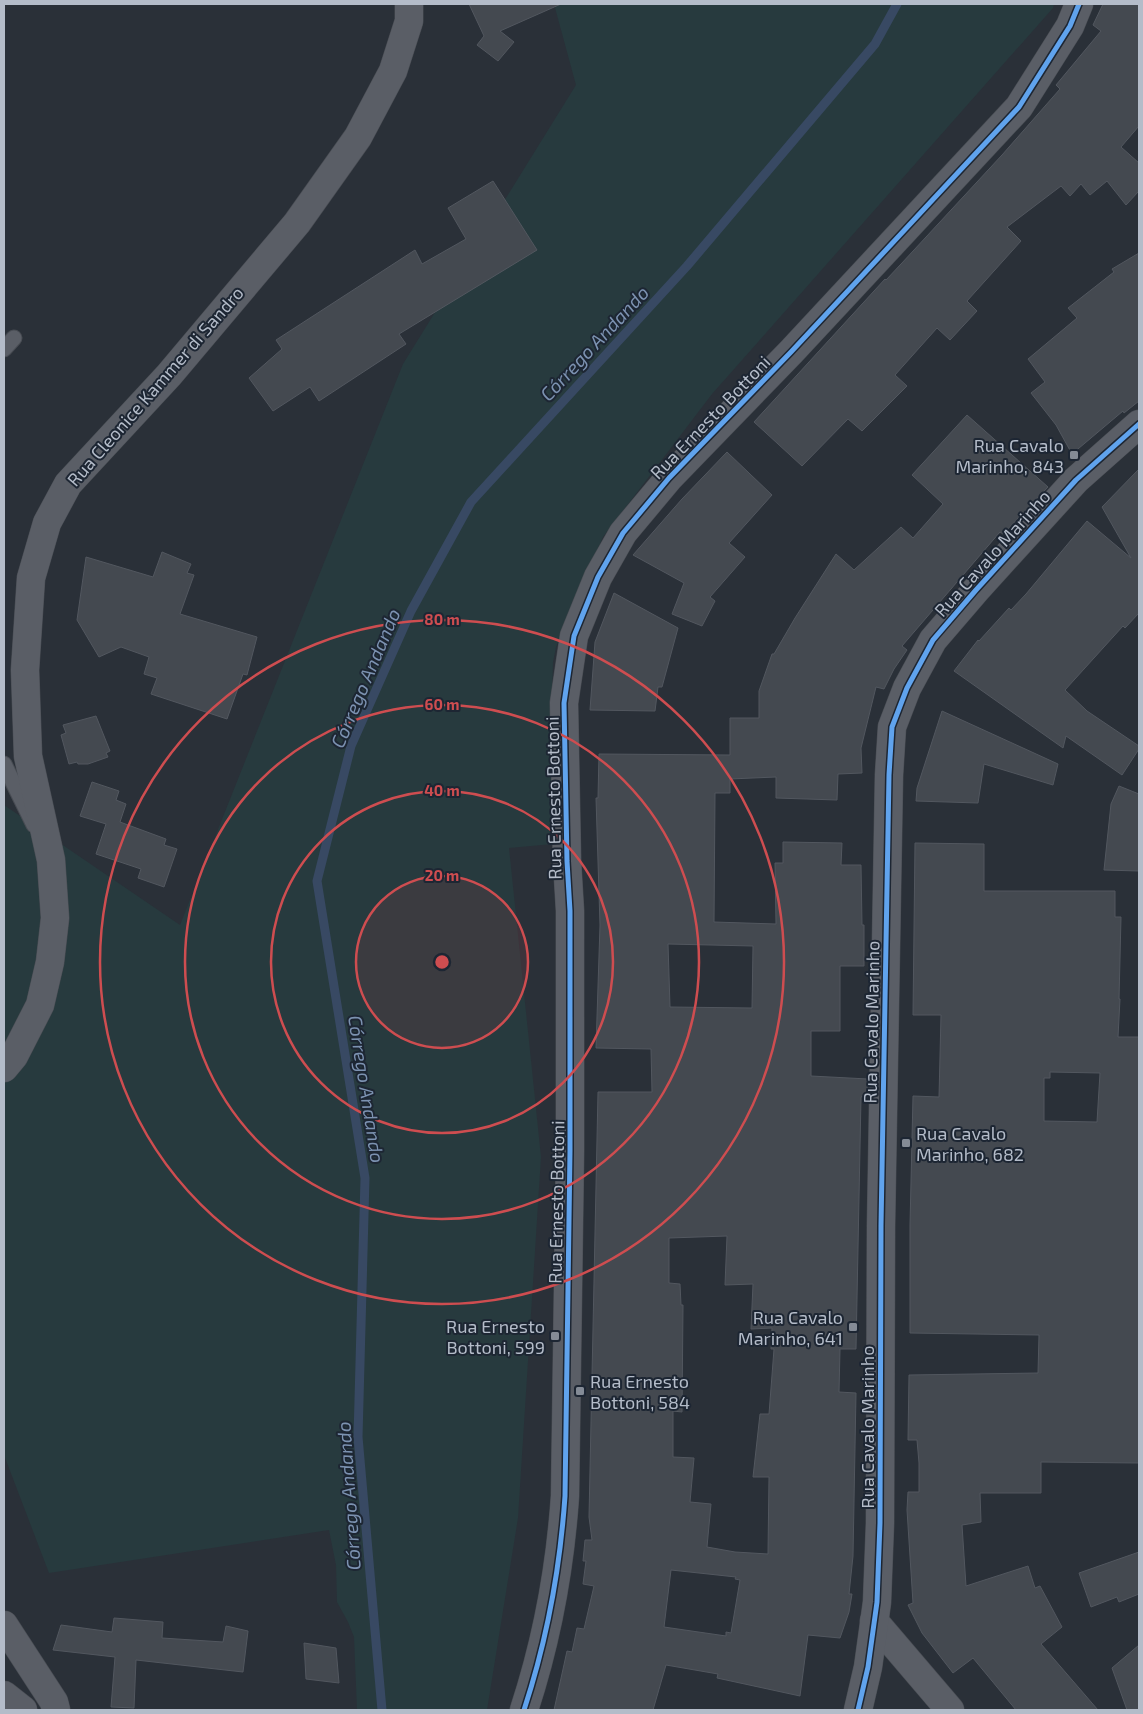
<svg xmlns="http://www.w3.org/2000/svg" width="1143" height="1714" viewBox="0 0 1143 1714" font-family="'Exo 2',sans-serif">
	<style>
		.green { fill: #273a3e }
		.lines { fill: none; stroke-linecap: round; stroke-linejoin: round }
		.stream { stroke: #384963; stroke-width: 9 }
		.building { fill: #444950; stroke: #52575f; fill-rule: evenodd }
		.service-casing { stroke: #484c53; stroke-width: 17 }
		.minor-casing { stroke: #484c53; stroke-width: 29 }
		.service { stroke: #5a5e66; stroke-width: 15 }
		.minor { stroke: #5a5e66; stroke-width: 28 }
		.cycleway-casing { stroke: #1d2633; stroke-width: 8 }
		.cycleway { stroke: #60a3ed; stroke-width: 5 }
		.ring { fill: none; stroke: #ce4d50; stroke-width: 2.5 }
		.poi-dot { fill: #848b96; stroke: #1d2633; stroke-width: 2 }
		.labels { text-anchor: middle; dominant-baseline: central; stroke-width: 4; stroke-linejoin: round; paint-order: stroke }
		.street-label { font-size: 18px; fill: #b4bcc9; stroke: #1d2633 }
		.poi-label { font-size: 18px; fill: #b4bcc9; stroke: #1d2633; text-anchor: end }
		.water-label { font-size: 19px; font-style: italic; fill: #7c92b1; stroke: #1d2633 }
		.centre { fill: #ce4d50; stroke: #1d2633; stroke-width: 2.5 }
		.ring-label { font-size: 15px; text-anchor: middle; font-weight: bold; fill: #ce4d50; stroke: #1d2633; stroke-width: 4; stroke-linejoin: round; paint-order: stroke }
	</style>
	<rect width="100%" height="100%" fill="#2a3038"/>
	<!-- green -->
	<path class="green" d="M554,4H1054L1053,8L712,394L603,537L556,647L553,662L550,759L553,784V844L509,848L541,1157L518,1518L487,1710H357L354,1637L348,1622L337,1602L336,1565L329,1530L49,1573L4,1455V805L180,925L403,364L576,85Z"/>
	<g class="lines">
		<!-- stream -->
		<path class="stream" d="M382,1710L358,1437L365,1178L317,881L351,746L411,611L471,502L687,266L875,44L897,4"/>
	</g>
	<!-- building -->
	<g class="building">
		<path d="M469,4H561L500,31L514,42L498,61L477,45L484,36Z"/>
		<path d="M1103,4H1139V126L1121,147L1139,163V191L1126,205L1107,181L1090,195L1081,184L1070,196L1061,186L1007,227L1021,241L967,301L977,311L950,340L937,328L895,375L907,386L862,431L848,419L802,466L754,422L885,279L886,280L901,264L1002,155L1060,89L1056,85L1101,31L1093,25Z"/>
		<path d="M493,181L537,250L399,334L406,344L319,401L310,387L273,411L249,378L282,349L276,340L415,250L422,264L466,239L448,208Z"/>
		<path d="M1139,253V401L1124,413L1123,411L1072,454L1056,425L1031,393L1045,382L1028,359L1077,318L1068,308L1114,272L1112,269Z"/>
		<path d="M967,415L1048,487L1003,534L1000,532L902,646L907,650L894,669L884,689L876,687L861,748L862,773L838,774L837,800L776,798V777L730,779V793H715L714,922L776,924L775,863H783V842L842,843L841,865H861L862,925H864V966H840V1031H811V1076L868,1079V1094L861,1097L856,1349H840L839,1392L856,1393L853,1556L849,1594H852L849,1612L840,1638L808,1635L800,1696L717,1678L718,1674L666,1665L653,1710H554L567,1651L572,1652L577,1628L584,1629L594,1586L583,1584L586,1561H583L585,1540H592L589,1517L598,1092H652L651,1049L596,1048L600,925L596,798H598L599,754L730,755V718H759V691L772,654H774L795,618L836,554L854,570L901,527L913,538L943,504L912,475ZM668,944L753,946L752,1008L670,1007ZM727,1236L725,1285L753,1284L751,1329L772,1328L771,1349H774L769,1414H760L753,1477H769L768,1554L735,1552L707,1547L711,1504L690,1502L694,1458L673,1457V1411L682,1412L683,1305H681L680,1284L669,1283V1238ZM671,1570L736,1577L735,1579L740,1580L731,1633L726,1632V1636L664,1627Z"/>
		<path d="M727,452L772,495L729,543L745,557L710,597L715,601L702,626L672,614L684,583L633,555L682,499Z"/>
		<path d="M1139,469V613L1125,628L1123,626L1065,690L1087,711L1139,746V749L1122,775L1066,736L1063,748L954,671L978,640L979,641L1009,608L1011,610L1026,594L1087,521L1131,558L1102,507Z"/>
		<path d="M162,552L191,564L187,573L194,575L180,614L257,637L247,675L243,674L227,719L151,694L157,678L144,674L149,657L121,647L99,657L77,620L86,557L153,577Z"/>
		<path d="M614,593L678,628L662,687H658L655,711L590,710L595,642Z"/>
		<path d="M942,711L1058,764L1053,785L984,764L978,803L916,801L917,788Z"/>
		<path d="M96,716L110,751L106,753L108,757L88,764H78L77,762L69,764L61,735L66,733L63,725Z"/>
		<path d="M92,782L119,791L116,800L126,804L120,822L166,839L164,845L177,849L164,887L138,878L141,869L96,854L106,824L80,816Z"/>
		<path d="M1119,786L1139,794V871L1104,870L1111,804Z"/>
		<path d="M915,843L984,844V891H1115V917H1121L1119,999H1120L1118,1037H1139V1463L1041,1462V1493H980L981,1522L962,1525L966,1586L1028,1566L1035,1588L1040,1586L1062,1627L1041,1644L1098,1710H1016L973,1658L953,1673L922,1633L908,1605L913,1603L907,1510L908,1492H919V1463L917,1440H908L909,1375L1038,1373L1039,1335L910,1333V1225L913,1096L939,1097L941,1015H913ZM1050,1072L1100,1073L1097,1122L1044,1121V1078H1050Z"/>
		<path d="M1139,1552V1594L1119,1602L1117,1597L1091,1607L1079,1573Z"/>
		<path d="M114,1618L163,1622L162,1638L223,1642L226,1626L248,1631L243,1672L136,1660L134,1708L111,1707L115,1657L53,1650L61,1625L112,1632Z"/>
		<path d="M304,1643L336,1648L339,1683L306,1679Z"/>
		<path d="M1139,1645V1710H1127L1112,1668Z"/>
	</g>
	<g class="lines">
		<defs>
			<g id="service">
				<path d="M4,349L14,338"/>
				<path d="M4,764L34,825"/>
			</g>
			<g id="minor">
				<path d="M4,1068L14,1056L40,1005L50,962L55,918L51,860L28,756L25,670L31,578L47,523L68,484L169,375L297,223L358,137L393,71L409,21V4"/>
				<path d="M874,1621L950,1710"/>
				<path d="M4,1625L54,1702L56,1710"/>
				<path d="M4,1695L23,1710"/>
				<path d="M524,1710C547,1640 560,1569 565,1496L570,1151V911L567,861L564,703L574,636L598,577L623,533L669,478L791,352L1019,107L1070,26L1079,4"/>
				<path d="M858,1710L868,1667L877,1602L880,1523L881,1226L889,775L892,727L907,688L933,640L976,590L1076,480L1139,424"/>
			</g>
		</defs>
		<!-- service casing -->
		<use href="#service" class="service-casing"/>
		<!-- minor casing -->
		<use href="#minor" class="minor-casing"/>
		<!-- service -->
		<use href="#service" class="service"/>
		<!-- minor -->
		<use href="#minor" class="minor"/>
		<defs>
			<g id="cycleway">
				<path d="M524,1710C547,1640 560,1569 565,1496L570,1151V911L567,861L564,703L574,636L598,577L623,533L669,478L791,352L1019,107L1070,26L1079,4"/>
				<path d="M858,1710L868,1667L877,1602L880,1523L881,1226L889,775L892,727L907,688L933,640L976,590L1076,480L1139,424"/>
			</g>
		</defs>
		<!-- cycleway casing -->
		<use href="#cycleway" class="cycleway-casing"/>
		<!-- cycleway -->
		<use href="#cycleway" class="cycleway"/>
	</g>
	<!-- distance rings -->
	<circle cx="442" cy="962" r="86" fill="#ce4d50" fill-opacity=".12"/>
	<g class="ring">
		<circle cx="442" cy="962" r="86"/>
		<circle cx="442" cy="962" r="171"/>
		<circle cx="442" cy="962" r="257"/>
		<circle cx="442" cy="962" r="342"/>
	</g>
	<!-- markers -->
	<g class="poi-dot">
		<rect x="1069" y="450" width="10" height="10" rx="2.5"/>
		<rect x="901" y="1138" width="10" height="10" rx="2.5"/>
		<rect x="848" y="1322" width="10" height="10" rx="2.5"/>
		<rect x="550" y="1331" width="10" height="10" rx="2.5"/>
		<rect x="575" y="1386" width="10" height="10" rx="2.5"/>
	</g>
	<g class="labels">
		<!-- street labels -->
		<g class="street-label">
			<text transform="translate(155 386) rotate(-49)">Rua Cleonice Kammer di Sandro</text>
			<text transform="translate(710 417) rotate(-46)">Rua Ernesto Bottoni</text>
			<text transform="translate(992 553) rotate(-48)">Rua Cavalo Marinho</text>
			<text transform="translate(553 798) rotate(-91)">Rua Ernesto Bottoni</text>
			<text transform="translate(871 1022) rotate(-89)">Rua Cavalo Marinho</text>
			<text transform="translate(556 1202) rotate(-89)">Rua Ernesto Bottoni</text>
			<text transform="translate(867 1427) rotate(-90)">Rua Cavalo Marinho</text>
		</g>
		<!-- poi labels -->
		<g class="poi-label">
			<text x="1064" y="445">Rua Cavalo<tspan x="1064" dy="21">Marinho, 843</tspan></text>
			<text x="916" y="1133" text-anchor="start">Rua Cavalo<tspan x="916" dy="21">Marinho, 682</tspan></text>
			<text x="843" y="1317">Rua Cavalo<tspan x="843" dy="21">Marinho, 641</tspan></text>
			<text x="545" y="1326">Rua Ernesto<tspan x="545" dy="21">Bottoni, 599</tspan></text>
			<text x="590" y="1381" text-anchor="start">Rua Ernesto<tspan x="590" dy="21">Bottoni, 584</tspan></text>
		</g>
		<!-- water labels -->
		<g class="water-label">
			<text transform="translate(594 343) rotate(-47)">Córrego Andando</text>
			<text transform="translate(365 678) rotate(-67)">Córrego Andando</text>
			<text transform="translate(367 1089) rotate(81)">Córrego Andando</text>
			<text transform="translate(348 1496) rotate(-94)">Córrego Andando</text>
		</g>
	</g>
	<circle cx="442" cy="962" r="8" class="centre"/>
	<g class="ring-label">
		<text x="442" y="625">80 m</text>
		<text x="442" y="710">60 m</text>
		<text x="442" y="796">40 m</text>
		<text x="442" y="881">20 m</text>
	</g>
	<!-- border -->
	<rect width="1143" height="1714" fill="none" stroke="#b4bcc9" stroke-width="10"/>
</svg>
